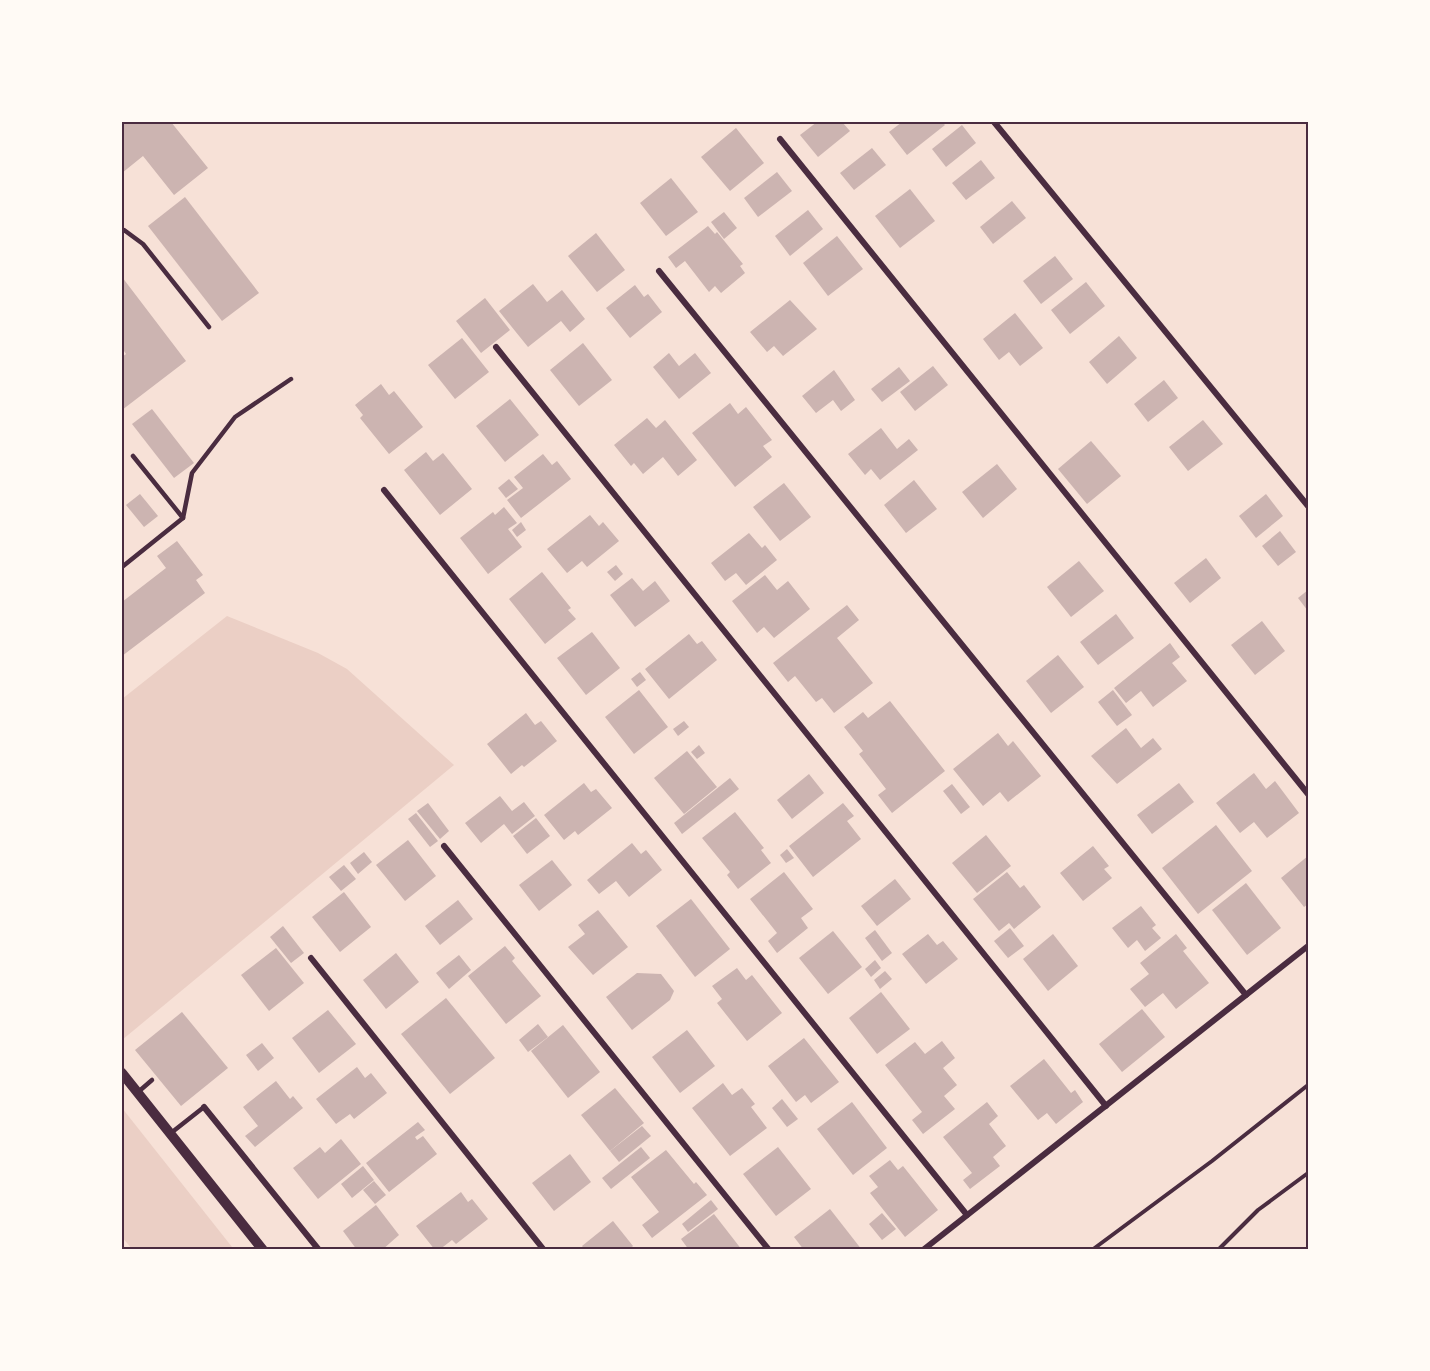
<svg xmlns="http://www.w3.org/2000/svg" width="1430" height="1371" viewBox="0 0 1430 1371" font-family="'Sofia Sans Condensed',sans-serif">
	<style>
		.green { fill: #ebcfc5 }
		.building { fill: #ccb4b1 }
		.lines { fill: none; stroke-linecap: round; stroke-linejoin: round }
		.path { stroke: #4a2c40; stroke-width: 4 }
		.service { stroke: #4a2c40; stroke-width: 4.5 }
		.minor { stroke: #4a2c40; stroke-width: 6 }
		.tertiary { stroke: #4a2c40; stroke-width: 10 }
		.neatline { fill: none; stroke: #4a2c40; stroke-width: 2 }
	</style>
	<rect width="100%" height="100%" fill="#f7e1d7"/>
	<!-- green -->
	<g class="green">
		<path d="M227,616L318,653L347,669L454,765L122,1040V699Z"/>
		<path d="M122,1108L232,1247L231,1249H132L122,1237Z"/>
	</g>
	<!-- building -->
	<g class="building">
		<path d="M122,122H171L208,168L174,195L143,156L122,173Z"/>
		<path d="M817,122H842L850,131L818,157L800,135Z"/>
		<path d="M902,122H942L945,125L907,155L889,132Z"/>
		<path d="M962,125L976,143L946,167L932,149Z"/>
		<path d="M736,128L764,163L730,191L701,157Z"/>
		<path d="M872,148L886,165L854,190L840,173Z"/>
		<path d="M981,160L995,178L966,200L952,183Z"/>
		<path d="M777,172L792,191L758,217L744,198Z"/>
		<path d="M671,178L698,212L666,236L640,203Z"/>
		<path d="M910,189L935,221L900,248L875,216Z"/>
		<path d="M185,197L259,293L222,321L148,226Z"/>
		<path d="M1012,201L1026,218L993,244L980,227Z"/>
		<path d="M808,210L823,229L790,256L775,236Z"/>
		<path d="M724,212L737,228L724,239L711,222Z"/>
		<path d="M708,226L715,234L717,232L743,264L740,266L745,273L721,293L715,286L709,292L685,261L676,268L668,257Z"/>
		<path d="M596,233L625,270L597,292L568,256Z"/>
		<path d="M837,236L863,269L828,296L803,263Z"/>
		<path d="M1055,256L1073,279L1041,304L1023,281Z"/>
		<path d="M122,277L186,361L122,410V357L126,354L122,348Z"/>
		<path d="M1086,282L1105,306L1070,334L1051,310Z"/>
		<path d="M533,284L547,302L562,290L585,319L570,332L561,321L528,347L499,311Z"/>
		<path d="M635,285L644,297L648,294L662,312L630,338L606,308Z"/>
		<path d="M485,298L510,330L481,353L456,321Z"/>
		<path d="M790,300L817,329L783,356L774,346L767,352L750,332Z"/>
		<path d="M1015,313L1043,348L1020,366L1009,352L999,360L983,339Z"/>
		<path d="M1119,336L1137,358L1107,384L1089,362Z"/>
		<path d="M462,338L489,372L455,399L428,365Z"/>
		<path d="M583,343L612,380L579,406L550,370Z"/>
		<path d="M669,353L679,366L695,353L711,373L679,399L653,367Z"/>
		<path d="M933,366L948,385L915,411L900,392Z"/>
		<path d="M899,367L910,381L882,402L871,389Z"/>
		<path d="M834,370L855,400L841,411L833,400L816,413L802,396Z"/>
		<path d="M1164,380L1178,398L1148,422L1134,404Z"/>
		<path d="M381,384L389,395L394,391L423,427L389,454L360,418L363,415L355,405Z"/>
		<path d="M510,399L539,435L505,462L476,426Z"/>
		<path d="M730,403L738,414L746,407L772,440L763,446L772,457L735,487L692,433Z"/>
		<path d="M152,409L194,463L174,478L132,424Z"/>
		<path d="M647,418L656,428L665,420L697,460L678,476L663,457L643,474L634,463L631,466L614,445Z"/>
		<path d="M1203,420L1223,444L1188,471L1169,447Z"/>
		<path d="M881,428L897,449L909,439L918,450L880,480L871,469L865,475L848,454Z"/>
		<path d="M1091,441L1121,476L1087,504L1058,469Z"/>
		<path d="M426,452L433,461L443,453L472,489L440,515L404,470Z"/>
		<path d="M543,454L552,465L557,461L571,479L521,518L507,500L523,488L514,477Z"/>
		<path d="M997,464L1017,489L983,518L962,492Z"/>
		<path d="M509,479L518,489L506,498L498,488Z"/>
		<path d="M914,480L937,509L906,533L884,505Z"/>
		<path d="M784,483L811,517L780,541L753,507Z"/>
		<path d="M140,494L158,516L144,527L126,505Z"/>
		<path d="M1266,494L1283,516L1256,538L1239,516Z"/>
		<path d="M504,507L517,523L508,529L522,547L488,574L460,538L493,512L495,515Z"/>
		<path d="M590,515L599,526L603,522L619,541L587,567L582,561L567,573L547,549Z"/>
		<path d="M521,522L526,530L517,537L512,530Z"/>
		<path d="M1280,531L1296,552L1278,566L1262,546Z"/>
		<path d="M749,533L762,548L765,545L777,560L746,585L736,573L725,581L711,563Z"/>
		<path d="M177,541L203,575L196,580L205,593L122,656V602L166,568L157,556Z"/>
		<path d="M1206,558L1221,578L1190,603L1174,583Z"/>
		<path d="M1079,561L1104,591L1071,617L1047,587Z"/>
		<path d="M616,565L623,574L615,581L607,572Z"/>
		<path d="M542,572L571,608L568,610L576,619L545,644L509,599Z"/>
		<path d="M765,575L777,590L788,581L810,609L774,638L764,627L757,633L732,601Z"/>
		<path d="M632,578L643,591L655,581L670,601L635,627L610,595Z"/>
		<path d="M1308,590V611L1298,598Z"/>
		<path d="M847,605L859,620L837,638L873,683L834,713L822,698L816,702L795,676L788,682L773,663Z"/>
		<path d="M1116,614L1134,638L1098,665L1080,642Z"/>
		<path d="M1262,621L1285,651L1255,675L1231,645Z"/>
		<path d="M592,632L620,668L586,695L557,658Z"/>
		<path d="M689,634L697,644L702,641L717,660L669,699L645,669Z"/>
		<path d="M1170,643L1180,657L1172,663L1187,681L1153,707L1141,691L1126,703L1114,688Z"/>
		<path d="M1058,655L1084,687L1051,713L1026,681Z"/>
		<path d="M640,672L646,680L637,687L631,679Z"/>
		<path d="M639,690L668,727L634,754L605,717Z"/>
		<path d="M1113,690L1132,715L1117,726L1098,702Z"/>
		<path d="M890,701L945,771L892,813L878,795L886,789L859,754L863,751L844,727L863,712L868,718Z"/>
		<path d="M526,713L535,725L541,721L557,741L524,767L522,765L511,774L487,744Z"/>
		<path d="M684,721L689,727L678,736L673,729Z"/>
		<path d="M1126,728L1141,748L1153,738L1162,749L1117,784L1091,756Z"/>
		<path d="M998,733L1008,746L1013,741L1041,776L1008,802L1000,792L983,806L953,769Z"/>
		<path d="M699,745L705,753L697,759L691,752Z"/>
		<path d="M687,751L717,787L684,814L654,778Z"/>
		<path d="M1254,773L1266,789L1275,781L1299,813L1267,838L1254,822L1240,833L1216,803Z"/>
		<path d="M809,774L824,793L792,819L777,800Z"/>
		<path d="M730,778L739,789L682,834L674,823Z"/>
		<path d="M584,783L591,792L596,789L612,808L578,835L575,831L564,840L544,815Z"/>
		<path d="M1179,783L1194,802L1152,834L1137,815Z"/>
		<path d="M952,784L970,807L961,814L943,791Z"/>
		<path d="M500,796L512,811L524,802L535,816L512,834L504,824L481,843L465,823Z"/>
		<path d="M428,803L449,831L440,839L417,811Z"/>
		<path d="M843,803L854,816L847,821L861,839L813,877L789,846Z"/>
		<path d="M735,812L764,848L761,850L771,863L738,889L727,875L730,872L702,838Z"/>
		<path d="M416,813L438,841L430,847L408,819Z"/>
		<path d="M536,818L550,836L527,854L513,836Z"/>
		<path d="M1216,825L1252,871L1198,914L1162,868Z"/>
		<path d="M986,835L1011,866L977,893L952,863Z"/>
		<path d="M408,840L436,876L405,901L376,865Z"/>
		<path d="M632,843L641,854L646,850L662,870L629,897L616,881L599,894L587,880Z"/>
		<path d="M1093,846L1109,866L1104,869L1112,878L1083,901L1060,873Z"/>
		<path d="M787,849L794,858L786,863L780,855Z"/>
		<path d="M364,852L372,862L358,874L350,863Z"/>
		<path d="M1308,856V904L1304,907L1281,878Z"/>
		<path d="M552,860L572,885L539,911L519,885Z"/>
		<path d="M344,865L356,879L341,891L329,877Z"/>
		<path d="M784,872L813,909L801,918L808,928L777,953L768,941L777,933L750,899Z"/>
		<path d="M1007,872L1020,888L1024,885L1041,907L1014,929L1009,923L999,931L973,899Z"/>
		<path d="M895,879L911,899L877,926L861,906Z"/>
		<path d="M1246,883L1281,928L1247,955L1212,910Z"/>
		<path d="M344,892L371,927L340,952L312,917Z"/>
		<path d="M691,899L730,949L695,977L656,926Z"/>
		<path d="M458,900L473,919L440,945L425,926Z"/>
		<path d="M1141,906L1156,925L1152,928L1161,938L1145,951L1137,940L1128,948L1112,928Z"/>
		<path d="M598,910L628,947L593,975L568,947L585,934L578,925Z"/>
		<path d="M283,926L304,953L291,963L270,937Z"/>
		<path d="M1010,928L1024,946L1008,958L994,941Z"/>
		<path d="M875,930L892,953L882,961L865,938Z"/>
		<path d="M833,931L862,967L828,994L799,958Z"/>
		<path d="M928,934L937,945L943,941L958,959L926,984L902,954Z"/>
		<path d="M1053,934L1078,966L1048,991L1023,959Z"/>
		<path d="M1176,934L1187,948L1183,951L1209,983L1176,1009L1163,993L1145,1007L1130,989L1149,974L1140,963Z"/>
		<path d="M505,946L515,958L512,961L541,996L506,1024L468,976Z"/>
		<path d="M276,948L304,983L269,1011L241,975Z"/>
		<path d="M396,953L419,982L386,1009L363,980Z"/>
		<path d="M459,955L471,970L449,989L436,973Z"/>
		<path d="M875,960L881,968L871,977L865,969Z"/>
		<path d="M737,968L746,980L752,975L782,1013L747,1041L717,1003L722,999L712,986Z"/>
		<path d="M885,971L892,979L880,989L874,980Z"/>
		<path d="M637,973L661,974L674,991L670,1000L632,1030L606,997Z"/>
		<path d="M881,992L910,1029L877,1054L849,1018Z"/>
		<path d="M446,998L495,1058L450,1094L401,1034Z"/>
		<path d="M1142,1009L1165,1037L1122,1072L1099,1044Z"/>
		<path d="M328,1010L356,1044L319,1073L292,1038Z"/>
		<path d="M182,1012L228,1068L181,1106L135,1050Z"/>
		<path d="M538,1024L548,1037L528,1052L519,1040Z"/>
		<path d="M563,1025L600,1072L568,1098L531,1051Z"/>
		<path d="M687,1030L715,1066L680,1093L652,1057Z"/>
		<path d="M804,1038L839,1082L811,1103L805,1095L796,1102L768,1066Z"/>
		<path d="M942,1041L955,1058L943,1068L957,1085L944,1096L955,1109L923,1134L912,1120L922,1112L885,1065L915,1042L925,1054Z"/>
		<path d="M262,1043L274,1058L258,1071L246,1055Z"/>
		<path d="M1044,1059L1071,1093L1075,1090L1083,1102L1056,1124L1047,1113L1038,1120L1010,1086Z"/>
		<path d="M357,1067L365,1078L371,1073L387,1093L354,1119L350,1114L336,1124L316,1099Z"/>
		<path d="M276,1081L290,1099L293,1096L303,1108L255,1147L245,1136L258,1126L243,1107Z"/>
		<path d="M723,1083L732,1095L742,1088L755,1104L751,1107L767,1128L730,1156L692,1108Z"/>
		<path d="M615,1088L644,1123L610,1151L581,1115Z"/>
		<path d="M782,1099L798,1119L787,1127L772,1108Z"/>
		<path d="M852,1102L887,1148L853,1175L817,1129Z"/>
		<path d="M987,1102L998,1116L989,1124L1006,1146L993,1157L1000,1166L970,1189L963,1180L972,1173L943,1137Z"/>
		<path d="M418,1122L425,1130L415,1137L417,1140L423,1136L437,1154L389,1192L366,1163Z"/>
		<path d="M642,1126L651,1136L619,1162L610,1151Z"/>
		<path d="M341,1139L361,1164L318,1199L293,1168L320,1147L325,1153Z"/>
		<path d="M641,1147L650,1158L611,1189L602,1178Z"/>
		<path d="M778,1147L811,1189L776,1216L743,1174Z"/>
		<path d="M666,1150L694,1184L696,1182L707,1195L652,1238L642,1225L659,1212L631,1177Z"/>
		<path d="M570,1154L591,1182L554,1211L532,1183Z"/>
		<path d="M890,1160L898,1170L903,1166L938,1210L905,1237L870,1193L878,1187L869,1176Z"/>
		<path d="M363,1166L374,1180L352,1198L341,1184Z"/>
		<path d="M374,1181L386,1195L375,1204L363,1190Z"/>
		<path d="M461,1192L468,1202L472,1199L488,1219L456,1244L452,1240L439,1250H435L416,1226Z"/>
		<path d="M711,1200L718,1209L688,1232L682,1224Z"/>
		<path d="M376,1205L399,1235L382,1250H357L343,1231Z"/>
		<path d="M830,1209L862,1250H804L794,1237Z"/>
		<path d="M882,1213L896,1229L882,1240L869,1224Z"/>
		<path d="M714,1214L742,1250H689L681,1239Z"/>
		<path d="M613,1221L633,1246L629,1250H585L582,1246Z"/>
	</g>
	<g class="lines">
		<!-- path -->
		<g class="path">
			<path d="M1092,1250L1212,1161L1308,1085"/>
			<path d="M1218,1250L1258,1210L1308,1173"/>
		</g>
		<!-- service -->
		<g class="service">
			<path d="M122,232L124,230L143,244L209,327"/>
			<path d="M183,518L192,473L235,417L291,379"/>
			<path d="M122,567L183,518L133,456"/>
			<path d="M137,1093L152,1080"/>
			<path d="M171,1133L204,1107"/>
		</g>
		<!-- minor -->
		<g class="minor">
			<path d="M994,122L1308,506"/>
			<path d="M780,139L1308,794"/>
			<path d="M659,271L1246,995"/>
			<path d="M496,347L1106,1106"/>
			<path d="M384,490L967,1215"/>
			<path d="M444,846L769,1250"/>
			<path d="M311,958L544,1250"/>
			<path d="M204,1107L319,1250"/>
			<path d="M923,1250L1308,946"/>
		</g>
		<!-- tertiary -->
		<path class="tertiary" d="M122,1073L263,1250"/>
	</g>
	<!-- border -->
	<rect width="1430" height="1371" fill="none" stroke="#fffaf5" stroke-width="246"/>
	<rect x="123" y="123" width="1184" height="1125" class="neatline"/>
</svg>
